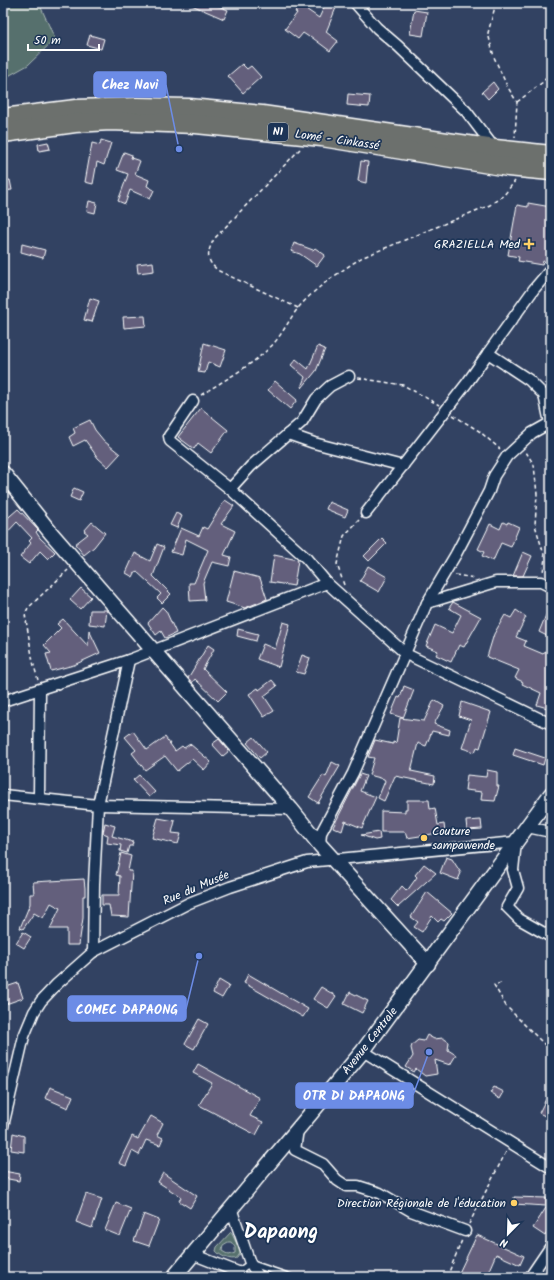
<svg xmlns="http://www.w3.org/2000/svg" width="554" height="1280" viewBox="0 0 554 1280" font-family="Kalam,sans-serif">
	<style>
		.green { fill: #56706d; stroke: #aab8b6; fill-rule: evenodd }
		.building { fill: #635f7c; stroke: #fff }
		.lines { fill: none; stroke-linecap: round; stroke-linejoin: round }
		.lane-casing { stroke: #fff; stroke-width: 8 }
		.street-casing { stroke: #fff; stroke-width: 13 }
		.secondary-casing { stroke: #fff; stroke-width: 17 }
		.highway-casing { stroke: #fff; stroke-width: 21 }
		.path { stroke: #fff; stroke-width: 1.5; stroke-dasharray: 4 3; stroke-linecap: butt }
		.lane { stroke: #1d3557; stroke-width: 5 }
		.street { stroke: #1d3557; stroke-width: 10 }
		.secondary { stroke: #1d3557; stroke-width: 14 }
		.highway { stroke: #6c706d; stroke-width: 18 }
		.poi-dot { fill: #ffd166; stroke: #1d3557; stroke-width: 1.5 }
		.labels { text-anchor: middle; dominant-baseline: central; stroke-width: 3.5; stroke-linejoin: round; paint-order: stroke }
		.shield { fill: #1d3557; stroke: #bbc2cd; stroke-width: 1 }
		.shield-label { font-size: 11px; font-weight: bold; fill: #fff }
		.street-label { font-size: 12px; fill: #fff; stroke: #1d3557 }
		.poi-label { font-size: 12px; fill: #fff; stroke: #1d3557; text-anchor: end }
		.town-label { font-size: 20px; font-weight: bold; fill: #fff; stroke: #1d3557 }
		.leader { fill: none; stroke: #6c8ce6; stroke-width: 1.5 }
		.callout-dot { fill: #6c8ce6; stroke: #1d3557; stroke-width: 1.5 }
		.callout { fill: #6c8ce6; stroke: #6c8ce6; stroke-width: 1.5 }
		.callout-label { font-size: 13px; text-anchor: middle; font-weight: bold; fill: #fff }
	</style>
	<rect width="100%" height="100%" fill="#324262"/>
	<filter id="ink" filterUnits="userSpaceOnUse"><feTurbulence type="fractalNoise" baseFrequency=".025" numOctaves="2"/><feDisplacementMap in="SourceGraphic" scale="8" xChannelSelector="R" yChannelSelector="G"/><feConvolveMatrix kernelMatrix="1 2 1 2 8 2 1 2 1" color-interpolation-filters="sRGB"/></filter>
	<g filter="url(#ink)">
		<!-- green -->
		<g class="green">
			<path d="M3,3H39L55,39L28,65L3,79Z"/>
			<path d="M231,1232L241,1252L237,1258C231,1261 220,1256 216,1251L217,1247ZM228,1242H231L235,1247V1253L229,1255L222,1251L223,1245Z"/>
		</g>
		<!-- building -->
		<g class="building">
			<path d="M187,3H211L228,10L224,19Z"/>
			<path d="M326,3H338L326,32L338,41L330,51L310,36L309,37L303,33L298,39L285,29L297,13L295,12L300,5L319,18Z"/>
			<path d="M414,10L427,12L423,36L410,34Z"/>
			<path d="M90,35L104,39L101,49L87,45Z"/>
			<path d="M242,64L247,69L251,66L261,77L243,93L228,76Z"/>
			<path d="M493,82L498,89L488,99L482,92Z"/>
			<path d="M348,94L370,96L369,107L347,105Z"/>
			<path d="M101,140L111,143L104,165L97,162L93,184L85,182L92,143L100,145Z"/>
			<path d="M48,142L50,149L39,151L38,144Z"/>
			<path d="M124,152L132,155L131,158L140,161L135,174L149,180L147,186L154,190L150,199L130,190L125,204L118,201L128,174L117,170Z"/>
			<path d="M361,161L368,162L366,183L358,181Z"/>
			<path d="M10,180L12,190L3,191V181Z"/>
			<path d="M89,201L97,203L95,213L87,211Z"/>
			<path d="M528,203L551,207V243L548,262L543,261L542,265L518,261L519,257L508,255L517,205L528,207Z"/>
			<path d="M294,243L313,250L315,248L325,255L317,266L300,254L291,251Z"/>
			<path d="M22,244L45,250L43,258L21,252Z"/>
			<path d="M153,262L154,271L138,273L137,264Z"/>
			<path d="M90,298L99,301L92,322L84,320Z"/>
			<path d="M145,316L146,326L124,328L123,317Z"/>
			<path d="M204,343L226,350L220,367L208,362L205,373L198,372Z"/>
			<path d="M318,346L325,349L316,371L302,388L301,387L305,377L291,365L296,359L308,369Z"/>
			<path d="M275,381L297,400L290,409L268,390Z"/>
			<path d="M201,408L228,430L211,453L198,443L194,449L178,437Z"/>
			<path d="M90,420L95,430L104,441L120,454L108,467L98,458L85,440L73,446L69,437L75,433L73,428Z"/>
			<path d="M74,488L83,492L79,501L70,497Z"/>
			<path d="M225,500L234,506L221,524L235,531L224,555L231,557L229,566L212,562L203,583L205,600L190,601L189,583H194L208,550L186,539L182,555L171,552L181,528L199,536L203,527L207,529Z"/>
			<path d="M329,502L348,510L345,517L326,509Z"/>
			<path d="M18,509L38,530L36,532L40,538L55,552L48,559L40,551L29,564L20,557L31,543L29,541L32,538L17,522L3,537V522Z"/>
			<path d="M176,513L182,516L177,528L170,525Z"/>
			<path d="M92,522L105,533L94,547L84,555L75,544L88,534L84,531Z"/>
			<path d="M503,522L507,524L508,522L519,527L511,547L501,543L493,561L482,556L484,552L478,549L490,524L500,529Z"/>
			<path d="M382,538L387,543L369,561L364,556Z"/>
			<path d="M157,544L164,547L153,576L171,594L162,603L157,598L161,594L136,571L133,577L126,573L135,553L150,561Z"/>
			<path d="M523,552L532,556L523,576H513Z"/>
			<path d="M274,555L298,560L294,586L270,582Z"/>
			<path d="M368,566L387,577L379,592L360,581Z"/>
			<path d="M234,571L260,578L267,599L245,608L226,602Z"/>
			<path d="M81,588L91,597L80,609L70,600Z"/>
			<path d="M453,602L481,617L464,647L459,645L451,662L436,655L438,651L426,646L435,625L452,633L461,615L449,608Z"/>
			<path d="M551,603V638L539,632Z"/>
			<path d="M162,607L166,611L176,633L165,638L161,631L156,635L148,623Z"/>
			<path d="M90,610H107L105,626L89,624Z"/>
			<path d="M516,610L526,617L516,637L526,641L524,646L543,654L546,650L551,652V709L537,705L541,693L522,684L523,682L515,678L519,670L487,657L494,634L505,615L511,618Z"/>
			<path d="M63,619L88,646L89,630L100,653L74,665L51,671L46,654L51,653L44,645L61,628L57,624Z"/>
			<path d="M283,622L290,624L279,667L257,659L263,644L275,649Z"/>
			<path d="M238,629L258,634L256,641L237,636Z"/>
			<path d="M208,645L214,649L203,669L227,692L218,701L195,679L192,683L188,678Z"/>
			<path d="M302,655L310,658L304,674L296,672Z"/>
			<path d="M272,680L277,686L264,696L274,711L264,717L249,694L258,688L259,690Z"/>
			<path d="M404,686L414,690L403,718L391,714L398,697L400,698Z"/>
			<path d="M434,700L444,706L434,724L450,730L449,735L432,731L426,746L418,743L411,771L435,776L434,784L395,776L384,801L378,798L385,781L384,779L369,775L374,758L368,757L375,740L393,744V742L396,743L400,718L424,721Z"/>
			<path d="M462,702L491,712L480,748L477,747L475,752L462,748L471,720L459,716Z"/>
			<path d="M133,731L147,750L165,737L175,751L182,746L184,748L190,744L211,762L204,770L192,759L177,771L165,756L145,770L132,753L136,750L125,737Z"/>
			<path d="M254,737L267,752L260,758L247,743Z"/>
			<path d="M219,739L229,751L223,756L212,744Z"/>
			<path d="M515,748L545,758L543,765L513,755Z"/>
			<path d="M332,762L340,766L318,803L309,797L323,775L326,777Z"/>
			<path d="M487,770L497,772V786H499L495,801L481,800L482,792L465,790L467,775L486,777Z"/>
			<path d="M360,774L366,776L360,791L376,797L362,828L345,821L342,831L333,827Z"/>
			<path d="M139,775L155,792L149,797L133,780Z"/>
			<path d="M407,800H429L430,809L435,808L438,825L444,824L445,832L407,838L405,832H381V811L405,812V809H407Z"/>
			<path d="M158,818L175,821L172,833L181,834L178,844L152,838Z"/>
			<path d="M481,820L482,829L467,830L466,821Z"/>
			<path d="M105,823L115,826L112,836L133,842L132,846H129L127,853L120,851L121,845L107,843L108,835L103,833Z"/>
			<path d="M379,832L380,839L375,840L361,835Z"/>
			<path d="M121,853L131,856L128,871H132L129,917L111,916L109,905H102V895H119L120,876L116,875Z"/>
			<path d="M446,857L452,859L461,873L458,880L440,873Z"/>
			<path d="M424,864L436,873L398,907L391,900L402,886L407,891L417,877L415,875Z"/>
			<path d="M84,879L85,888V896H83V918L79,945H67V929H50L60,908L51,903L43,918L34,913L23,929L20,928L30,904V894H34L33,882Z"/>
			<path d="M427,892L452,913L444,921L441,919L438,922L432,916L422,932L414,927L418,922L411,917Z"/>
			<path d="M23,932L31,937L24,948L16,943Z"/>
			<path d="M248,974L308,1009L303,1017L244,983Z"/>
			<path d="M219,980L229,986L222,998L213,993Z"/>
			<path d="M18,983L23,998L3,1005V988Z"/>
			<path d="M321,987L336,996L328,1008L313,999Z"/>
			<path d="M350,992L368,1001L362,1013L344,1004Z"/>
			<path d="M199,1019L208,1024L194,1049L185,1044Z"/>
			<path d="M427,1035L434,1039L443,1038L449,1042L448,1050L456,1055L450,1065L435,1060L437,1074L425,1076L416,1069L414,1072L406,1067L413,1056L411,1048L412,1045L418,1040L424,1041Z"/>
			<path d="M198,1064L260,1098L250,1116L263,1122L256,1135L199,1105L212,1083L193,1073Z"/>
			<path d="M50,1087L73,1096L68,1108L45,1098Z"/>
			<path d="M494,1087L504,1092L500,1099L490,1093Z"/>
			<path d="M551,1089V1114L549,1118L539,1113Z"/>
			<path d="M151,1116L163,1123L157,1135L163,1138L160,1145L146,1140L139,1155L132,1151L126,1166L119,1163L132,1136L138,1139Z"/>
			<path d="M13,1133L24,1136V1152L11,1150Z"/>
			<path d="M3,1171L20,1174L19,1181L3,1178Z"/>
			<path d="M163,1173L197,1196L190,1208L179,1201L181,1197L158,1182Z"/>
			<path d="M86,1194L102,1199L92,1228L76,1222Z"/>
			<path d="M514,1197L546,1198V1206L514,1204Z"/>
			<path d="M551,1200V1226L545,1236L533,1228Z"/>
			<path d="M116,1203L131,1209L120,1236L105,1230Z"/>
			<path d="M144,1214L159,1220L149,1246L134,1241Z"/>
			<path d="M477,1235L524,1256L520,1265L496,1254L486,1277H457Z"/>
		</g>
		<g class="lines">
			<defs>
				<path id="lane" d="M238,1272L250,1263L291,1277"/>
				<g id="street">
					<path d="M355,3L377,28L398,46L466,111L495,149"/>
					<path d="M193,401L172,432L169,436L170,441L230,489L306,558L327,583"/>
					<path d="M288,434L314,443L403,466"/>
					<path d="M230,489L251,466L302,422L316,399L330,386L349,376"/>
					<path d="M366,513L467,383L488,353"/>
					<path d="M427,603L456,554L489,491L494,476L507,456L532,433L550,423L544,395L529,380L488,353L534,289L551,269"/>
					<path d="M3,701L129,660L327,583L406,654L551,724"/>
					<path d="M3,795L98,805L291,809"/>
					<path d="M39,797L40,690"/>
					<path d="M527,827L551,832"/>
					<path d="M320,845L321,833L353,773L427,603L496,582H541L551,587"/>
					<path d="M93,952L94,884L98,805L129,660"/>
					<path d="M363,1051L551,1168"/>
					<path d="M3,1126L24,1036L34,1012L41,1001L57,984L93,952L189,903L230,887L307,862L516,842L513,870L518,888L507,907L519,919L551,937"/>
					<path d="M298,1129L295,1150L323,1164L337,1180L346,1186H358L380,1193L411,1211L465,1231"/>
					<path d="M231,1208L250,1263L259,1277"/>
					<path d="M192,1254L238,1272L242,1277"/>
					<path d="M530,1277L551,1246"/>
				</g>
				<g id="secondary">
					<path d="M3,473L51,533L291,809L320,845L428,964"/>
					<path d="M174,1277L363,1051L551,794"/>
				</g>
				<g id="highway">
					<path d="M3,118L76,109L137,107L189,108L262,115L495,149L551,155"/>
					<path d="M3,133L75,123L110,121L196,124L322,137L508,167L551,171"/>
				</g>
			</defs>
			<!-- lane casing -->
			<use href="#lane" class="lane-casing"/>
			<!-- street casing -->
			<use href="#street" class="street-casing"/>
			<!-- secondary casing -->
			<use href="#secondary" class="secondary-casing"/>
			<!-- highway casing -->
			<use href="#highway" class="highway-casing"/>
			<!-- path -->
			<g class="path">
				<path d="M496,3L488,33L494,57L507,86L517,102L515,137"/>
				<path d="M517,102L543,82L551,72"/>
				<path d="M298,308L219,271C205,261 207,252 214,239L300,149"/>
				<path d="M358,378L403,385L439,405"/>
				<path d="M201,395C223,381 258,362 275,342C284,331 290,318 299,307C316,287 340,272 361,258L490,205L504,195L515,181"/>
				<path d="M453,415L479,431L500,449"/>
				<path d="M526,452L534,465L537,494L535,525L545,558L543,572"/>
				<path d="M455,575L475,578"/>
				<path d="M344,585L337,564L344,536L359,520"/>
				<path d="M38,680L33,662L25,614L28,608L68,570"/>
				<path d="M501,983L494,985L506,1006L551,1051"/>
				<path d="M469,1224L506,1152"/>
				<path d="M447,1277L462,1240"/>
			</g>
			<!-- lane -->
			<use href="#lane" class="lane"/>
			<!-- street -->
			<use href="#street" class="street"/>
			<!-- secondary -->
			<use href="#secondary" class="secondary"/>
			<!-- highway -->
			<use href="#highway" class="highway"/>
		</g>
	</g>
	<!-- markers -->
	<g class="poi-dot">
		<path d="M527 238h4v4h4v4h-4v4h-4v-4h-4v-4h4z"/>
		<circle cx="424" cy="838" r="4"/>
		<circle cx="514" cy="1203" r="4"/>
	</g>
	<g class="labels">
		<!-- shield labels -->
		<rect class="shield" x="268" y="123" width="20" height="18" rx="3"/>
		<g class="shield-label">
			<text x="278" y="132">N1</text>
		</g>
		<!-- street labels -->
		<g class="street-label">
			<text transform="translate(337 140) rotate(8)">Lomé - Cinkassé</text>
			<text transform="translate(196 888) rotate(-23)">Rue du Musée</text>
			<text transform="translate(370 1041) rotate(-52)">Avenue Centrale</text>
		</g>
		<!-- poi labels -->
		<g class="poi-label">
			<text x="520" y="244">GRAZIELLA Med</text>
			<text x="432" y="831" text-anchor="start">Couture<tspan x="432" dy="14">sampawende</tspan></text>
			<text x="506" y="1203">Direction Régionale de l'éducation</text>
		</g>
		<!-- town labels -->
		<g class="town-label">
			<text x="281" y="1233">Dapaong</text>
		</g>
	</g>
	<!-- callouts -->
	<path class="leader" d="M179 149L166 85M199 956L186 1009M429 1052L413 1095"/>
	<g class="callout-dot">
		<circle cx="179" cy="149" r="4"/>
		<circle cx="199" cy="956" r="4"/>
		<circle cx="429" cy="1052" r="4"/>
	</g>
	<g class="callout">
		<rect x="94" y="72" width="72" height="25" rx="4"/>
		<rect x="68" y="996" width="118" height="25" rx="4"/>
		<rect x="296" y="1083" width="117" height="25" rx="4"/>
	</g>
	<g class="callout-label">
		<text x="130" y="89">Chez Navi</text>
		<text x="127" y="1014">COMEC DAPAONG</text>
		<text x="354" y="1100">OTR DI DAPAONG</text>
	</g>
	<!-- margin -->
	<rect width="554" height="1280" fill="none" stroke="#1d3557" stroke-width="16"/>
	<rect x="8" y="8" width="538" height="1264" fill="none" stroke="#fff" stroke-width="1.5" filter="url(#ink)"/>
	<!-- north arrow -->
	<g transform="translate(508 1234) rotate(203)" stroke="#1d3557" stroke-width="3" paint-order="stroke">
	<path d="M0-3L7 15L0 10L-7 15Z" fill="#ffffff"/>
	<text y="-6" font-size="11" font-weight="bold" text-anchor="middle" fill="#ffffff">N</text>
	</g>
	<!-- scale -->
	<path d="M28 44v6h71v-6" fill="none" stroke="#ffffff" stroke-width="2"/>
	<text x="34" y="44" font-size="12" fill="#ffffff" stroke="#1d3557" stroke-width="3" paint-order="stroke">50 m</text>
</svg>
